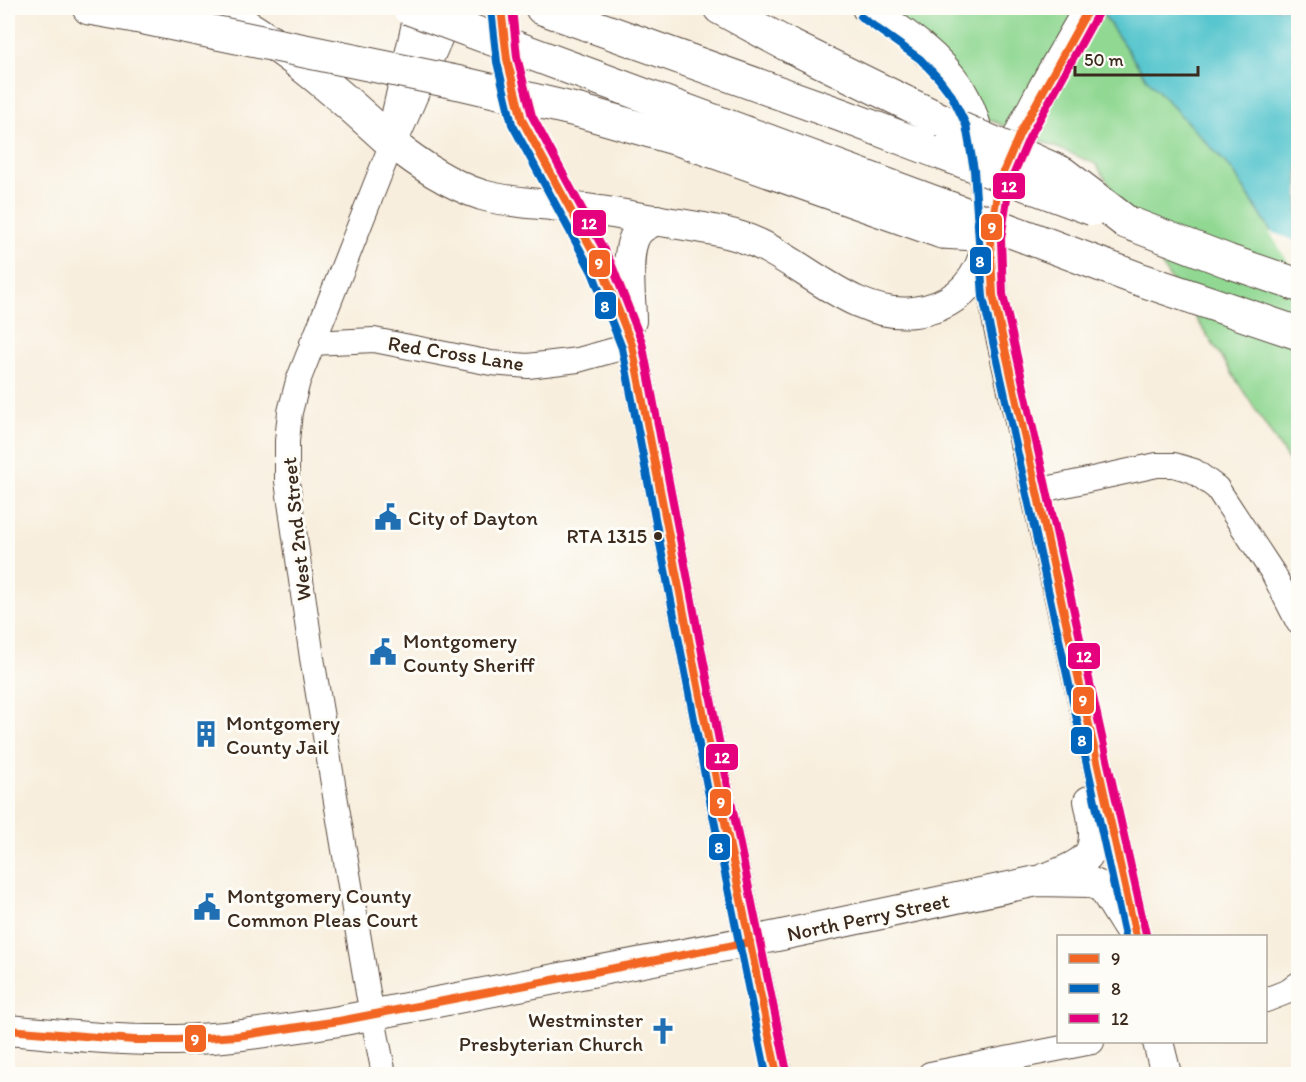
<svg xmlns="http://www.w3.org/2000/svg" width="1306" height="1082" viewBox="0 0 1306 1082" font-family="Itim,sans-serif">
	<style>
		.green { fill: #91d893; stroke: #668158; stroke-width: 1.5 }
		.water { fill: #59c6ce; stroke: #4a7876; stroke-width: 1.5 }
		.pier { fill: #f8eedd }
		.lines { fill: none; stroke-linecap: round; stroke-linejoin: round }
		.minor-casing { stroke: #57473b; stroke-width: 26 }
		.major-casing { stroke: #57473b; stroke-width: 32 }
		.highway-casing { stroke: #57473b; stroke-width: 35 }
		.minor { stroke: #fff; stroke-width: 24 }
		.major { stroke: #fff; stroke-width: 30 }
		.highway { stroke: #fff; stroke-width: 33 }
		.highway-bridge-casing { stroke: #57473b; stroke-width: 35; stroke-linecap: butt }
		.highway-bridge { stroke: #fff; stroke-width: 33 }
		.bus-1-casing { stroke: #fdfcf7; stroke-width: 12 }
		.bus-2-casing { stroke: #fdfcf7; stroke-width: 12 }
		.bus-3-casing { stroke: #fdfcf7; stroke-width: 12 }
		.bus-1 { stroke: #f26522; stroke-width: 8 }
		.bus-2 { stroke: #0065bd; stroke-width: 8 }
		.bus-3 { stroke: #e5007d; stroke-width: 8 }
		.bus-dot { fill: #3b2a1e; stroke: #fdfcf7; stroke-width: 2 }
		.labels { text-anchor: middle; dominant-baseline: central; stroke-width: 6; stroke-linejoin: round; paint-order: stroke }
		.bus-label { font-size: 20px; fill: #3b2a1e; stroke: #fdfcf7; text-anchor: end }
		.street-label { font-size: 21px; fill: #3b2a1e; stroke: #fdfcf7 }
		.poi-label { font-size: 21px; fill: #3b2a1e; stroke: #fdfcf7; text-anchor: start }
		.line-badge { stroke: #fdfcf7; stroke-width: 2 }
		.badge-label { font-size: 16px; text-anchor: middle; font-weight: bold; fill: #fff }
	</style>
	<rect width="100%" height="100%" fill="#fdfcf7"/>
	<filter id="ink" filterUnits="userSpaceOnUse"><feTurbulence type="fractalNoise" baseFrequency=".0167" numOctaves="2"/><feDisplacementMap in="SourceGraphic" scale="12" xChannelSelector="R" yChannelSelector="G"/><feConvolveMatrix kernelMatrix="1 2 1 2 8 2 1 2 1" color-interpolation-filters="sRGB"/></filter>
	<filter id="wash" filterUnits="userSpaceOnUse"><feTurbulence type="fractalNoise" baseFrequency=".008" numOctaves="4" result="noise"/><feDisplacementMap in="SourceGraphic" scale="24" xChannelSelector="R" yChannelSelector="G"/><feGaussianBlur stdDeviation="1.35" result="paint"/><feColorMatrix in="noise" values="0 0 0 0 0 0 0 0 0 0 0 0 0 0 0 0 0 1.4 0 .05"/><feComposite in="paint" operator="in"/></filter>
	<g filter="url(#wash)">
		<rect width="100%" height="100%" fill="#f8eedd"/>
		<!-- green -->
		<path class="green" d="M890,8H1099L1147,79L1233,171L1298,274V475L1096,164L988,119Z"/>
		<!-- water -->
		<path class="water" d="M1099,8H1298V274L1233,171L1147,79Z"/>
		<!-- pier -->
		<path class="pier" d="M1269,231L1298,242V277L1296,275Z"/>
	</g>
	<g filter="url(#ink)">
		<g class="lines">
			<defs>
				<g id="minor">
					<path d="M312,343L374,340L491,363L528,366L578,360L632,345"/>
					<path d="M1037,491L1157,465H1174L1194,471L1217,488L1273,573L1298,622"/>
					<path d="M1266,1000L1289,991L1298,984"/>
					<path d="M384,1074L368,993L312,658L287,481V441L290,412L298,381L392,143"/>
					<path d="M930,1074L1092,1042"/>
				</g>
				<g id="major">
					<path d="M450,8L392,143C419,164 448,184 482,195C509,203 539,203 567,207C601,210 634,217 667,222C697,227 731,231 759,244C808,267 857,319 914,312C949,308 973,288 984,256C986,250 989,243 990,238C992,221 987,202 985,185C982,151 978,119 960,89C937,54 901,31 867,8"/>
					<path d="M501,8L507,59L522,120L602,268L632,345L717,784L777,1074"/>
					<path d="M1003,172C1025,115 1059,61 1089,8"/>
					<path d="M990,249L993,295L999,328L1133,923"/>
					<path d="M631,321C631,298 624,251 637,233C642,226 649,223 657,220"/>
					<path d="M1046,878C1094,861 1101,852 1089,801"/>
					<path d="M8,1030C63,1035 120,1041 176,1040C230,1039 286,1029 339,1021L777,936L1037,881L1090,882L1103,888L1133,936"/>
					<path d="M1158,1042L1166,1074"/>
				</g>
				<g id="highway">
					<path d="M89,8L135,16"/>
					<path d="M215,8C281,43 337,92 392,143"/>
					<path d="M542,8L841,115L941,153"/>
					<path d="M720,8L786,44L943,121"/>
					<path d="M576,70L941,205"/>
					<path d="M580,111L681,140L942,232"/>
					<path d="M392,143L422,8"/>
					<path d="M1126,222L1228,261L1298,285"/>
					<path d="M1027,237L1136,278L1298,333"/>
				</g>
			</defs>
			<!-- minor casing -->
			<use href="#minor" class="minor-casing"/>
			<!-- major casing -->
			<use href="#major" class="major-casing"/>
			<!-- highway casing -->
			<use href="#highway" class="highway-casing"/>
			<!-- minor -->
			<use href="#minor" class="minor"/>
			<!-- major -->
			<use href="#major" class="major"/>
			<!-- highway -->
			<use href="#highway" class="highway"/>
			<defs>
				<g id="highway-bridge">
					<path d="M409,8L576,70"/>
					<path d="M135,16L460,83L580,111"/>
					<path d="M943,121L1062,173L1126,222"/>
					<path d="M941,153L1093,209"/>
					<path d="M941,205L1027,237"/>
					<path d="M942,232L992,235"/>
				</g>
			</defs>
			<!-- highway-bridge casing -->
			<use href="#highway-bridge" class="highway-bridge-casing"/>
			<!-- highway-bridge -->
			<use href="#highway-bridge" class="highway-bridge"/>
			<defs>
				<g id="bus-1">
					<path d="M501,8L507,59L522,120L602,268L632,345L717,784L777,1074"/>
					<path d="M1089,8L1020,133L999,182L990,238L993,295L1136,936"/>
					<path d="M8,1030L134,1040H176L237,1036L339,1021L750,942"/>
				</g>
				<g id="bus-2">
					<path d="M491,9L497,62L512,124L592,272L622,348L707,786L766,1074"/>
					<path d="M861,17L920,59L939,79L952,96L966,125L974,170L983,297L1125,936"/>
				</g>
				<g id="bus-3">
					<path d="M512,8L517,57L532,116L611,263L642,342L727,782L787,1072"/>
					<path d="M1098,13L1029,138L1009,185L1001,239L1003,294L1146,934"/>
				</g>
			</defs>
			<!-- bus-1 casing -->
			<use href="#bus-1" class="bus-1-casing"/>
			<!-- bus-2 casing -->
			<use href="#bus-2" class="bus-2-casing"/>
			<!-- bus-3 casing -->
			<use href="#bus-3" class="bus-3-casing"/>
			<!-- bus-1 -->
			<use href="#bus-1" class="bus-1"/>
			<!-- bus-2 -->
			<use href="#bus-2" class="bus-2"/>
			<!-- bus-3 -->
			<use href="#bus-3" class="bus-3"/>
		</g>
	</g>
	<!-- icons -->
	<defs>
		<symbol id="civic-bare" viewBox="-9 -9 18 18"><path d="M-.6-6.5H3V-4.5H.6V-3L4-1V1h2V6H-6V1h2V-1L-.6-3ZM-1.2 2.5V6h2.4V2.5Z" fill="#1f6fb2" stroke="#fdfcf7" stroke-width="2.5" paint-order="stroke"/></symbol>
		<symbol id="building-bare" viewBox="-9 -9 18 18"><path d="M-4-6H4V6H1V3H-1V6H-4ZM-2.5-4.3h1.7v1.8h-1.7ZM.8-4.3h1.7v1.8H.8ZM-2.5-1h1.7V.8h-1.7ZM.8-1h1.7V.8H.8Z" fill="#1f6fb2" stroke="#fdfcf7" stroke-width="2.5" paint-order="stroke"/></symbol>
		<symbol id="church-bare" viewBox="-9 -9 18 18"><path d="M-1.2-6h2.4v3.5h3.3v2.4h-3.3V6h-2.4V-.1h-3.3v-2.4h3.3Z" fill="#1f6fb2" stroke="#fdfcf7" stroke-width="2.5" paint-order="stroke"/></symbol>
	</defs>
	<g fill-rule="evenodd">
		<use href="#civic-bare" x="369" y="498" width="38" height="38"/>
		<use href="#civic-bare" x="364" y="633" width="38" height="38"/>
		<use href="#building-bare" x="187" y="715" width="38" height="38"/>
		<use href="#civic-bare" x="188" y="888" width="38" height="38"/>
		<use href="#church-bare" x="644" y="1012" width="38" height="38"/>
	</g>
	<!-- markers -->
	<circle class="bus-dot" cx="658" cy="536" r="5"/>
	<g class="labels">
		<!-- bus labels -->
		<g class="bus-label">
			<text x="647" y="536">RTA 1315</text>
		</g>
		<!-- street labels -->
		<g class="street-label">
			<text transform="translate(456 353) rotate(9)">Red Cross Lane</text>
			<text transform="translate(296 529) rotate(-96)">West 2nd Street</text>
			<text transform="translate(868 917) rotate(-12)">North Perry Street</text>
		</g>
		<!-- poi labels -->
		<g class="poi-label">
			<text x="408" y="517">City of Dayton</text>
			<text x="403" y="640">Montgomery<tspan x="403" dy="24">County Sheriff</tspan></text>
			<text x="226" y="722">Montgomery<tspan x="226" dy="24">County Jail</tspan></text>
			<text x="227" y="895">Montgomery County<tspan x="227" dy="24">Common Pleas Court</tspan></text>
			<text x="643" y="1019" text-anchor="end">Westminster<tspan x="643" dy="24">Presbyterian Church</tspan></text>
		</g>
	</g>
	<g class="line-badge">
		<rect x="992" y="172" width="34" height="28" rx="6" fill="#e5007d"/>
		<rect x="572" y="209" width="35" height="28" rx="6" fill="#e5007d"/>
		<rect x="980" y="213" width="23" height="28" rx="6" fill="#f26522"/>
		<rect x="969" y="246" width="23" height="29" rx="6" fill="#0065bd"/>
		<rect x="588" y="249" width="23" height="29" rx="6" fill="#f26522"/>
		<rect x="594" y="291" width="23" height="29" rx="6" fill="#0065bd"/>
		<rect x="1067" y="642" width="34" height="28" rx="6" fill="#e5007d"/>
		<rect x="1072" y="686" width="23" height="29" rx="6" fill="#f26522"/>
		<rect x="1070" y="726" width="23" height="29" rx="6" fill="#0065bd"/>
		<rect x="705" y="743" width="34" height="28" rx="6" fill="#e5007d"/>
		<rect x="709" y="788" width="23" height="29" rx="6" fill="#f26522"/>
		<rect x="708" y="833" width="23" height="28" rx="6" fill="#0065bd"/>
		<rect x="184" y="1024" width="23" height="29" rx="6" fill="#f26522"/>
	</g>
	<g class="badge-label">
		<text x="1009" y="192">12</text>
		<text x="589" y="229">12</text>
		<text x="992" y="233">9</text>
		<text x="980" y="267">8</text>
		<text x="599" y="269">9</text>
		<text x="605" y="312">8</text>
		<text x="1084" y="662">12</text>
		<text x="1083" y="706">9</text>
		<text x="1082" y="746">8</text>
		<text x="722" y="763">12</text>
		<text x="721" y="808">9</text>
		<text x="719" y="853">8</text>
		<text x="195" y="1045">9</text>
	</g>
	<!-- margin -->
	<rect width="1306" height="1082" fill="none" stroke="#fdfcf7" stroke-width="30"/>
	<!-- legend -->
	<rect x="1057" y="935" width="210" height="108" fill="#fdfcf7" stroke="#afa8a0" stroke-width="1.5"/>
	<rect x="1069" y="954" width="30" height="9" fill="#f26522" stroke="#afa8a0" stroke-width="1.5"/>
	<text x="1111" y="965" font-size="18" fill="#3b2a1e">9</text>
	<rect x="1069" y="984" width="30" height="9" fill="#0065bd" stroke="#afa8a0" stroke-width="1.5"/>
	<text x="1111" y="995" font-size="18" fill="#3b2a1e">8</text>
	<rect x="1069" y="1014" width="30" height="9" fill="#e5007d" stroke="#afa8a0" stroke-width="1.5"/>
	<text x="1111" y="1025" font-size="18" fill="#3b2a1e">12</text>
	<!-- scale -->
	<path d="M1075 66v9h123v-9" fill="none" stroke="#3b2a1e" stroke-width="3"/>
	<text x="1084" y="66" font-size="18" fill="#3b2a1e" stroke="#fdfcf7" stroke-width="4.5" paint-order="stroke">50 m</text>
</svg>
